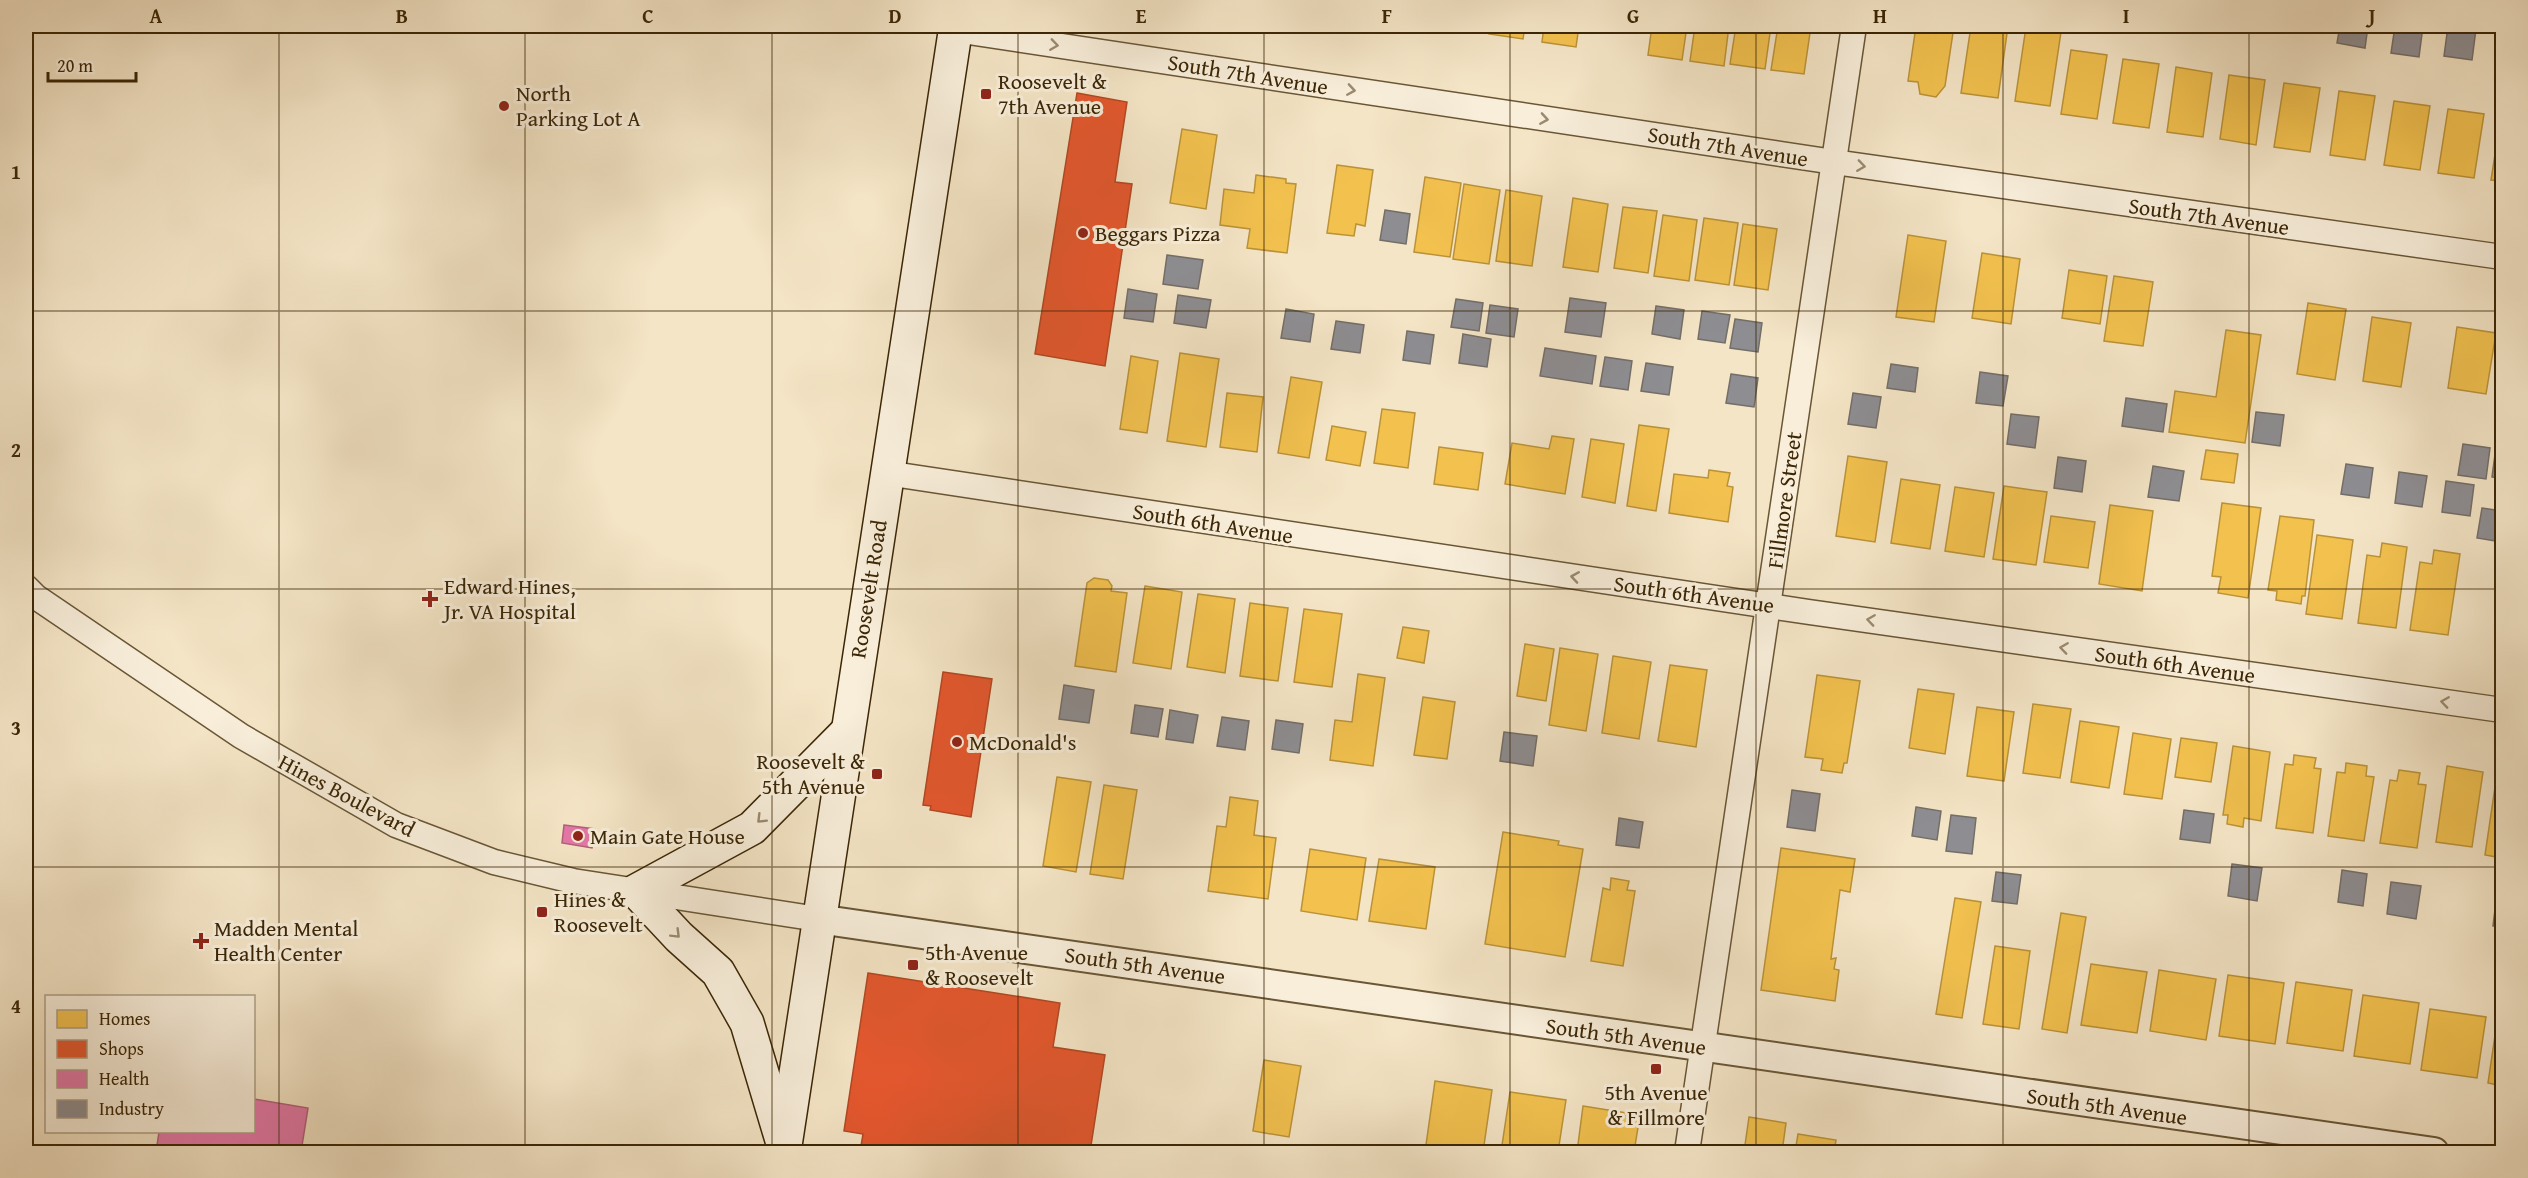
<svg xmlns="http://www.w3.org/2000/svg" width="2528" height="1178" viewBox="0 0 2528 1178" font-family="'Gentium Book Plus',serif">
	<style>
		.homes { fill: #f2c14e; stroke: #bb9238; stroke-width: 1.5 }
		.shops { fill: #e4572e; stroke: #b14822; stroke-width: 1.5 }
		.health { fill: #e377a8; stroke: #b15f77; stroke-width: 1.5 }
		.industry { fill: #8d8d92; stroke: #746e68; stroke-width: 1.5 }
		.lines { fill: none; stroke-linecap: round; stroke-linejoin: round }
		.minor-casing { stroke: #695635; stroke-width: 27 }
		.tertiary-casing { stroke: #695635; stroke-width: 32 }
		.secondary-casing { stroke: #3b2605; stroke-width: 36 }
		.minor { stroke: #f8eeda; stroke-width: 24 }
		.tertiary { stroke: #f8eeda; stroke-width: 28 }
		.secondary { stroke: #f8eeda; stroke-width: 33 }
		.oneway { stroke: #9a8a70 }
		.grid { fill: none; stroke: #3b2605; stroke-width: 1.5; stroke-opacity: 0.55 }
		.poi-dot { fill: #8f2418; stroke: #f8eeda; stroke-width: 2 }
		.labels { text-anchor: middle; dominant-baseline: central; stroke-width: 6; stroke-linejoin: round; paint-order: stroke }
		.street-label { font-size: 22px; fill: #3b2605; stroke: #f8eeda }
		.poi-label { font-size: 22px; fill: #3b2605; stroke: #f8eeda; text-anchor: start }
		.neatline { fill: none; stroke: #3b2605; stroke-width: 2 }
		.grid-label { font-size: 20px; text-anchor: middle; font-weight: bold; fill: #3b2605 }
	</style>
	<rect width="100%" height="100%" fill="#f4e5c6"/>
	<filter id="stains"><feTurbulence type="fractalNoise" baseFrequency=".00333" numOctaves="4"/><feColorMatrix values="0 0 0 0 .2 0 0 0 0 .09 0 0 0 0 .02 0 0 0 .5 -.17"/></filter>
	<radialGradient id="worn" r=".72"><stop offset=".6" stop-color="#630" stop-opacity="0"/><stop offset="1" stop-color="#630" stop-opacity=".3"/></radialGradient>
	<!-- homes -->
	<g class="homes">
		<path d="M1446,26H1481L1480,31Z"/>
		<path d="M1491,26H1525L1523,39L1489,34Z"/>
		<path d="M1544,26H1579L1576,47L1542,42Z"/>
		<path d="M1652,26H1687L1682,60L1648,55Z"/>
		<path d="M1695,26H1729L1724,66L1690,61Z"/>
		<path d="M1736,26H1771L1765,69L1730,64Z"/>
		<path d="M1778,26H1811L1804,74L1771,70Z"/>
		<path d="M1916,26H1954L1945,86L1936,97L1920,94L1918,82L1908,81Z"/>
		<path d="M1971,26H2008L1998,98L1961,93Z"/>
		<path d="M2026,27L2061,32L2050,106L2015,101Z"/>
		<path d="M2071,50L2107,55L2097,119L2061,114Z"/>
		<path d="M2123,59L2159,64L2149,128L2113,123Z"/>
		<path d="M2176,67L2212,73L2203,137L2167,132Z"/>
		<path d="M2229,75L2265,80L2256,145L2220,139Z"/>
		<path d="M2284,83L2320,88L2310,152L2274,147Z"/>
		<path d="M2339,91L2375,96L2365,160L2330,155Z"/>
		<path d="M2394,101L2430,106L2420,170L2384,165Z"/>
		<path d="M2448,109L2484,114L2474,178L2438,173Z"/>
		<path d="M2501,116H2502V181L2491,180Z"/>
		<path d="M1182,129L1217,135L1206,209L1170,203Z"/>
		<path d="M1337,165L1373,170L1365,226L1356,224L1354,236L1327,233Z"/>
		<path d="M1256,175L1286,179V183L1296,184L1287,253L1247,248L1250,229L1220,225L1224,189L1254,193Z"/>
		<path d="M1425,177L1461,183L1450,257L1414,252Z"/>
		<path d="M1464,184L1500,190L1489,264L1453,259Z"/>
		<path d="M1506,190L1542,196L1532,266L1496,261Z"/>
		<path d="M1573,198L1608,204L1598,272L1563,267Z"/>
		<path d="M1623,207L1657,211L1648,273L1614,268Z"/>
		<path d="M1663,215L1697,220L1689,281L1654,276Z"/>
		<path d="M1704,218L1738,223L1729,285L1695,280Z"/>
		<path d="M1743,224L1777,229L1768,290L1734,285Z"/>
		<path d="M1908,235L1946,241L1934,322L1896,317Z"/>
		<path d="M1982,253L2020,259L2011,324L1972,318Z"/>
		<path d="M2069,270L2107,276L2100,324L2062,318Z"/>
		<path d="M2114,276L2153,282L2143,346L2104,341Z"/>
		<path d="M2308,303L2346,309L2335,380L2297,374Z"/>
		<path d="M2372,317L2411,323L2401,387L2363,381Z"/>
		<path d="M2457,327L2496,333L2486,394L2448,388Z"/>
		<path d="M2226,330L2261,335L2245,443L2169,432L2175,391L2216,397Z"/>
		<path d="M1180,353L1219,359L1206,447L1167,441Z"/>
		<path d="M1131,356L1158,361L1147,433L1120,429Z"/>
		<path d="M1291,377L1322,382L1309,458L1278,453Z"/>
		<path d="M1227,393L1263,397L1257,452L1220,447Z"/>
		<path d="M1382,409L1415,413L1408,468L1374,463Z"/>
		<path d="M1639,425L1669,429L1656,511L1627,506Z"/>
		<path d="M1332,426L1366,432L1360,466L1326,460Z"/>
		<path d="M1552,436L1574,439L1565,494L1505,484L1512,443L1549,449Z"/>
		<path d="M1591,439L1624,444L1615,503L1582,497Z"/>
		<path d="M1439,447L1483,453L1478,490L1434,484Z"/>
		<path d="M2206,450L2238,454L2234,483L2201,479Z"/>
		<path d="M1848,456L1887,462L1875,542L1836,536Z"/>
		<path d="M1709,470L1730,473L1727,486L1733,487L1728,522L1669,513L1674,474L1708,478Z"/>
		<path d="M1901,479L1940,485L1930,549L1891,543Z"/>
		<path d="M2004,486L2047,492L2036,565L1993,559Z"/>
		<path d="M1955,487L1994,493L1984,557L1945,551Z"/>
		<path d="M2222,503L2261,508L2248,598L2218,593L2221,577L2212,576Z"/>
		<path d="M2110,505L2153,511L2142,591L2099,584Z"/>
		<path d="M2051,516L2095,522L2088,568L2044,562Z"/>
		<path d="M2280,516L2314,520L2305,596H2302L2301,604L2276,600L2277,591L2268,590Z"/>
		<path d="M2317,535L2353,540L2342,619L2306,614Z"/>
		<path d="M2382,543L2407,547L2396,628L2358,623L2367,555L2380,557Z"/>
		<path d="M2434,550L2460,554L2448,635L2410,630L2420,562L2432,564Z"/>
		<path d="M1094,578L1108,580L1112,586L1111,591L1127,593L1116,672L1075,666L1087,583Z"/>
		<path d="M2502,581V611H2498Z"/>
		<path d="M1145,586L1182,592L1171,669L1133,663Z"/>
		<path d="M1198,594L1235,599L1225,673L1187,667Z"/>
		<path d="M1250,603L1288,608L1278,681L1240,676Z"/>
		<path d="M1304,609L1342,614L1332,687L1294,682Z"/>
		<path d="M1403,627L1429,631L1424,663L1397,658Z"/>
		<path d="M1525,644L1554,649L1546,701L1517,696Z"/>
		<path d="M1560,648L1598,654L1586,731L1549,725Z"/>
		<path d="M1613,656L1651,662L1639,739L1602,733Z"/>
		<path d="M1670,665L1707,670L1696,747L1658,741Z"/>
		<path d="M1358,674L1385,678L1373,766L1330,760L1335,720L1352,722Z"/>
		<path d="M1817,675L1860,681L1847,763H1844L1842,773L1821,770L1823,759L1805,757Z"/>
		<path d="M1918,689L1954,694L1945,754L1909,748Z"/>
		<path d="M1423,697L1455,702L1447,759L1414,755Z"/>
		<path d="M2033,704L2071,709L2060,778L2023,773Z"/>
		<path d="M1977,707L2014,712L2004,781L1967,776Z"/>
		<path d="M2080,721L2119,727L2109,788L2071,782Z"/>
		<path d="M2133,733L2171,739L2162,799L2124,794Z"/>
		<path d="M2181,738L2217,743L2211,782L2175,777Z"/>
		<path d="M2233,746L2270,752L2261,821L2244,818L2243,827L2227,824L2228,815H2223Z"/>
		<path d="M2294,755L2316,758L2314,768L2321,769L2313,833L2276,828L2285,764L2293,765Z"/>
		<path d="M2346,763L2367,766L2366,776L2374,777L2364,841L2328,836L2337,772L2345,773Z"/>
		<path d="M2447,766L2483,772L2472,847L2436,842Z"/>
		<path d="M2399,770L2420,773L2418,784L2426,785L2417,848L2380,843L2390,780L2397,781Z"/>
		<path d="M1057,777L1091,782L1076,872L1043,866Z"/>
		<path d="M1104,785L1137,790L1123,879L1090,874Z"/>
		<path d="M2495,787L2502,788V858L2485,855Z"/>
		<path d="M1230,797L1258,801L1254,835L1276,838L1268,899L1208,891L1217,826L1226,827Z"/>
		<path d="M1503,832L1559,841L1558,845L1583,849L1565,957L1485,944Z"/>
		<path d="M1781,848L1855,859L1850,892L1840,890L1831,959L1836,958L1834,969L1839,970L1835,1001L1761,990Z"/>
		<path d="M1310,849L1366,858L1357,920L1301,911Z"/>
		<path d="M1379,859L1435,867L1426,929L1369,921Z"/>
		<path d="M1611,878L1629,881L1627,890L1635,891L1623,966L1591,961L1603,888L1610,890Z"/>
		<path d="M1955,898L1981,902L1962,1018L1936,1014Z"/>
		<path d="M2061,913L2086,917L2067,1033L2042,1029Z"/>
		<path d="M1995,946L2030,951L2019,1029L1983,1024Z"/>
		<path d="M2091,964L2147,972L2137,1033L2081,1025Z"/>
		<path d="M2159,970L2216,979L2206,1040L2150,1031Z"/>
		<path d="M2228,975L2284,983L2275,1044L2219,1036Z"/>
		<path d="M2296,982L2352,990L2343,1051L2287,1043Z"/>
		<path d="M2363,995L2419,1003L2410,1064L2354,1056Z"/>
		<path d="M2430,1009L2486,1017L2477,1078L2421,1070Z"/>
		<path d="M2497,1022L2502,1023V1086L2488,1083Z"/>
		<path d="M1264,1060L1301,1066L1289,1137L1253,1131Z"/>
		<path d="M1435,1081L1492,1090L1483,1152H1425Z"/>
		<path d="M1510,1092L1566,1100L1558,1152H1501Z"/>
		<path d="M1583,1106L1640,1115L1634,1152H1577Z"/>
		<path d="M1749,1117L1786,1123L1782,1152H1744Z"/>
		<path d="M1798,1134L1836,1140L1834,1152H1795Z"/>
		<path d="M1859,1145L1894,1150L1893,1152H1858Z"/>
	</g>
	<!-- shops -->
	<g class="shops">
		<path d="M1077,93L1127,102L1115,182L1132,184L1105,366L1035,354Z"/>
		<path d="M943,672L992,679L971,817L930,810L931,806L923,805Z"/>
		<path d="M868,973L1060,1003L1053,1047L1105,1055L1090,1152H860L863,1134L844,1131Z"/>
	</g>
	<!-- health -->
	<g class="health">
		<path d="M564,825L595,829L592,848L562,843Z"/>
		<path d="M254,1099L308,1108L301,1152H156L159,1132H254Z"/>
	</g>
	<!-- industry -->
	<g class="industry">
		<path d="M2258,26H2277L2276,33L2257,30Z"/>
		<path d="M2285,26H2303L2302,32L2285,30Z"/>
		<path d="M2340,26H2368L2365,48L2337,43Z"/>
		<path d="M2395,26H2423L2419,57L2391,53Z"/>
		<path d="M2448,26L2476,29L2472,60L2444,56Z"/>
		<path d="M1385,210L1410,214L1406,244L1380,240Z"/>
		<path d="M1167,255L1203,260L1198,289L1163,284Z"/>
		<path d="M1128,289L1157,294L1153,322L1124,318Z"/>
		<path d="M1178,295L1211,300L1206,328L1174,323Z"/>
		<path d="M1570,298L1606,303L1601,337L1565,332Z"/>
		<path d="M1456,299L1483,303L1479,331L1451,327Z"/>
		<path d="M1490,305L1518,309L1514,337L1486,333Z"/>
		<path d="M1656,306L1684,310L1680,339L1652,334Z"/>
		<path d="M1286,309L1314,314L1310,342L1281,338Z"/>
		<path d="M1702,311L1730,315L1725,343L1698,339Z"/>
		<path d="M1735,319L1762,323L1758,352L1730,348Z"/>
		<path d="M1336,321L1364,325L1360,353L1331,349Z"/>
		<path d="M1407,331L1434,335L1430,364L1403,360Z"/>
		<path d="M1463,334L1491,339L1487,367L1459,363Z"/>
		<path d="M1545,348L1596,356L1592,384L1540,376Z"/>
		<path d="M1605,357L1632,361L1628,390L1600,386Z"/>
		<path d="M1646,363L1673,367L1669,395L1641,391Z"/>
		<path d="M1891,364L1918,368L1915,392L1887,388Z"/>
		<path d="M1980,372L2008,376L2003,406L1976,403Z"/>
		<path d="M1731,374L1758,378L1754,407L1726,403Z"/>
		<path d="M1853,393L1881,397L1876,428L1848,424Z"/>
		<path d="M2126,398L2167,404L2163,432L2122,426Z"/>
		<path d="M2256,412L2284,415L2280,446L2252,442Z"/>
		<path d="M2011,414L2039,417L2035,448L2007,444Z"/>
		<path d="M2463,444L2490,448L2486,479L2458,475Z"/>
		<path d="M2496,447H2502V479L2492,477Z"/>
		<path d="M2058,457L2086,461L2082,492L2054,488Z"/>
		<path d="M2346,464L2373,468L2369,498L2341,494Z"/>
		<path d="M2153,466L2184,471L2179,501L2148,497Z"/>
		<path d="M2399,472L2427,476L2422,507L2395,503Z"/>
		<path d="M2446,481L2474,485L2470,516L2442,512Z"/>
		<path d="M2482,508L2502,511V542L2477,538Z"/>
		<path d="M1064,685L1094,690L1089,723L1059,719Z"/>
		<path d="M1135,705L1163,709L1158,737L1131,733Z"/>
		<path d="M1170,710L1198,715L1193,743L1166,739Z"/>
		<path d="M1222,717L1249,721L1245,750L1217,746Z"/>
		<path d="M1276,720L1303,724L1299,753L1272,749Z"/>
		<path d="M1504,732L1537,736L1533,766L1500,761Z"/>
		<path d="M1792,790L1820,794L1815,831L1787,827Z"/>
		<path d="M1916,807L1941,811L1937,840L1912,836Z"/>
		<path d="M2184,810L2214,814L2210,843L2180,839Z"/>
		<path d="M1951,815L1976,818L1972,854L1946,851Z"/>
		<path d="M1619,818L1643,822L1639,848L1616,845Z"/>
		<path d="M2232,864L2262,868L2257,901L2228,896Z"/>
		<path d="M2342,870L2367,874L2363,906L2338,902Z"/>
		<path d="M1996,872L2021,875L2017,904L1992,901Z"/>
		<path d="M2391,882L2421,886L2416,919L2387,914Z"/>
		<path d="M2497,894H2502V928L2493,926Z"/>
	</g>
	<g class="lines">
		<defs>
			<g id="minor">
				<path d="M955,30L1834,162L2502,257"/>
				<path d="M886,473L1809,612L2502,710"/>
				<path d="M26,587L36,597L241,736L396,825L494,862L573,881L818,919"/>
				<path d="M1687,1152L1854,26"/>
			</g>
			<path id="tertiary" d="M818,919L2434,1152"/>
			<g id="secondary">
				<path d="M782,1140L747,1023L718,972L679,937L636,891L752,828L846,733"/>
				<path d="M784,1152L956,26"/>
			</g>
		</defs>
		<!-- minor casing -->
		<use href="#minor" class="minor-casing"/>
		<!-- tertiary casing -->
		<use href="#tertiary" class="tertiary-casing"/>
		<!-- secondary casing -->
		<use href="#secondary" class="secondary-casing"/>
		<!-- minor -->
		<use href="#minor" class="minor"/>
		<!-- tertiary -->
		<use href="#tertiary" class="tertiary"/>
		<!-- secondary -->
		<use href="#secondary" class="secondary"/>
	</g>
	<!-- one-way arrows -->
	<defs><path id="oneway-chevron" d="M-2-3.5L2.5 0L-2 3.5" fill="none" stroke-width="1.6" stroke-linecap="round" stroke-linejoin="round" transform="scale(1.5)"/></defs>
	<g class="oneway">
		<use href="#oneway-chevron" transform="translate(1054 45) rotate(8)"/>
		<use href="#oneway-chevron" transform="translate(1351 90) rotate(9)"/>
		<use href="#oneway-chevron" transform="translate(1544 119) rotate(9)"/>
		<use href="#oneway-chevron" transform="translate(1861 166) rotate(8)"/>
		<use href="#oneway-chevron" transform="translate(1575 577) rotate(-171)"/>
		<use href="#oneway-chevron" transform="translate(1871 620) rotate(-172)"/>
		<use href="#oneway-chevron" transform="translate(2064 648) rotate(-172)"/>
		<use href="#oneway-chevron" transform="translate(2445 702) rotate(-172)"/>
		<use href="#oneway-chevron" transform="translate(761 819) rotate(135)"/>
		<use href="#oneway-chevron" transform="translate(676 934) rotate(45)"/>
	</g>
	<!-- grid -->
	<path class="grid" d="M279,26V1152M525,26V1152M772,26V1152M1018,26V1152M1264,26V1152M1510,26V1152M1756,26V1152M2003,26V1152M2249,26V1152M26,311H2502M26,589H2502M26,867H2502"/>
	<!-- markers -->
	<g class="poi-dot">
		<rect x="980" y="88" width="12" height="12" rx="3"/>
		<circle cx="504" cy="106" r="6"/>
		<circle cx="1083" cy="233" r="6"/>
		<path d="M427 590h6v6h6v6h-6v6h-6v-6h-6v-6h6z"/>
		<circle cx="957" cy="742" r="6"/>
		<rect x="871" y="768" width="12" height="12" rx="3"/>
		<circle cx="578" cy="836" r="6"/>
		<rect x="536" y="906" width="12" height="12" rx="3"/>
		<path d="M198 932h6v6h6v6h-6v6h-6v-6h-6v-6h6z"/>
		<rect x="907" y="959" width="12" height="12" rx="3"/>
		<rect x="1650" y="1063" width="12" height="12" rx="3"/>
	</g>
	<g class="labels">
		<!-- street labels -->
		<g class="street-label">
			<text transform="translate(1248 74) rotate(9)">South 7th Avenue</text>
			<text transform="translate(1728 146) rotate(9)">South 7th Avenue</text>
			<text transform="translate(2209 216) rotate(8)">South 7th Avenue</text>
			<text transform="translate(1784 500) rotate(-82)">Fillmore Street</text>
			<text transform="translate(1213 523) rotate(9)">South 6th Avenue</text>
			<text transform="translate(868 589) rotate(-81)">Roosevelt Road</text>
			<text transform="translate(1694 594) rotate(8)">South 6th Avenue</text>
			<text transform="translate(2175 664) rotate(8)">South 6th Avenue</text>
			<text transform="translate(347 795) rotate(28)">Hines Boulevard</text>
			<text transform="translate(1145 965) rotate(8)">South 5th Avenue</text>
			<text transform="translate(1626 1036) rotate(8)">South 5th Avenue</text>
			<text transform="translate(2107 1106) rotate(8)">South 5th Avenue</text>
		</g>
		<!-- poi labels -->
		<g class="poi-label">
			<text x="998" y="81">Roosevelt &amp;<tspan x="998" dy="25">7th Avenue</tspan></text>
			<text x="516" y="93">North<tspan x="516" dy="25">Parking Lot A</tspan></text>
			<text x="1095" y="233">Beggars Pizza</text>
			<text x="444" y="586">Edward Hines,<tspan x="444" dy="25">Jr. VA Hospital</tspan></text>
			<text x="969" y="742">McDonald's</text>
			<text x="865" y="761" text-anchor="end">Roosevelt &amp;<tspan x="865" dy="25">5th Avenue</tspan></text>
			<text x="590" y="836">Main Gate House</text>
			<text x="554" y="899">Hines &amp;<tspan x="554" dy="25">Roosevelt</tspan></text>
			<text x="214" y="928">Madden Mental<tspan x="214" dy="25">Health Center</tspan></text>
			<text x="925" y="952">5th Avenue<tspan x="925" dy="25">&amp; Roosevelt</tspan></text>
			<text x="1656" y="1092" text-anchor="middle">5th Avenue<tspan x="1656" dy="25">&amp; Fillmore</tspan></text>
		</g>
	</g>
	<!-- margin -->
	<rect width="2528" height="1178" fill="none" stroke="#f4e5c6" stroke-width="66"/>
	<!-- legend -->
	<rect x="45" y="995" width="210" height="138" fill="#f8eeda" stroke="#ac9e85" stroke-width="1.5"/>
	<rect x="57" y="1010" width="30" height="18" fill="#f2c14e" stroke="#ac9e85" stroke-width="1.5"/>
	<text x="99" y="1025" font-size="18" fill="#3b2605">Homes</text>
	<rect x="57" y="1040" width="30" height="18" fill="#e4572e" stroke="#ac9e85" stroke-width="1.5"/>
	<text x="99" y="1055" font-size="18" fill="#3b2605">Shops</text>
	<rect x="57" y="1070" width="30" height="18" fill="#e377a8" stroke="#ac9e85" stroke-width="1.5"/>
	<text x="99" y="1085" font-size="18" fill="#3b2605">Health</text>
	<rect x="57" y="1100" width="30" height="18" fill="#8d8d92" stroke="#ac9e85" stroke-width="1.5"/>
	<text x="99" y="1115" font-size="18" fill="#3b2605">Industry</text>
	<!-- scale -->
	<path d="M48 72v9h88v-9" fill="none" stroke="#3b2605" stroke-width="3"/>
	<text x="57" y="72" font-size="18" fill="#3b2605" stroke="#f8eeda" stroke-width="4.5" paint-order="stroke">20 m</text>
	<rect x="33" y="33" width="2462" height="1112" class="neatline"/>
	<g class="grid-label">
		<text x="156" y="23">A</text>
		<text x="402" y="23">B</text>
		<text x="648" y="23">C</text>
		<text x="895" y="23">D</text>
		<text x="1141" y="23">E</text>
		<text x="1387" y="23">F</text>
		<text x="1633" y="23">G</text>
		<text x="1880" y="23">H</text>
		<text x="2126" y="23">I</text>
		<text x="2372" y="23">J</text>
		<text x="16" y="179">1</text>
		<text x="16" y="457">2</text>
		<text x="16" y="735">3</text>
		<text x="16" y="1013">4</text>
	</g>
	<rect width="100%" height="100%" filter="url(#stains)"/>
	<rect width="100%" height="100%" fill="url(#worn)"/>
</svg>
